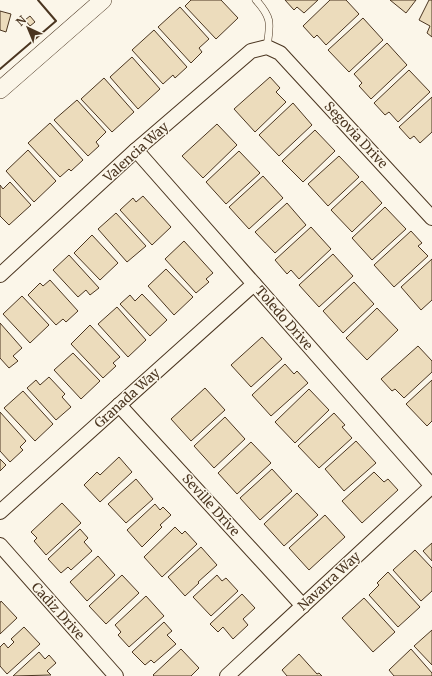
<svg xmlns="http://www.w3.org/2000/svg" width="432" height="676" viewBox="0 0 432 676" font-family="Merriweather,serif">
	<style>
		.building { fill: #ecdcbc; stroke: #4a3520 }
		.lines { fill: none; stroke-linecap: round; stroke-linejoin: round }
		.service-casing { stroke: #4a3520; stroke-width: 8 }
		.minor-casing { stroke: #4a3520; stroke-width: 16 }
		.tertiary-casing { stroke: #4a3520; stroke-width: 18 }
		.service { stroke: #fbf6e9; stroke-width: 7 }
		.minor { stroke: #fbf6e9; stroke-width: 14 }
		.tertiary { stroke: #fbf6e9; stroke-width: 17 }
		.wall { stroke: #4a3520; stroke-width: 2 }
		.labels { text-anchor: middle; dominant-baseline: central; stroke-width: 3; stroke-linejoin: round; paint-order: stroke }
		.street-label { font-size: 13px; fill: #4a3520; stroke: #fbf6e9 }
	</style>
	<rect width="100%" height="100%" fill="#fbf6e9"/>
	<!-- building -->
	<g class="building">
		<path d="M191,0H221L238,18L216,39L185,6Z"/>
		<path d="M285,0H318L304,13L297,7L294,10Z"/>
		<path d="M330,0H346L359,14L326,45L317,35L314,38L303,26Z"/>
		<path d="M390,0H416L406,13Z"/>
		<path d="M429,0H432V37L427,33L430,26L419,20Z"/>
		<path d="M180,7L209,39L199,48L202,52L191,63L158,27Z"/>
		<path d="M0,11L11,14L6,32L0,30Z"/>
		<path d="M30,16L35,22L30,26L25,20Z"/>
		<path d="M363,18L383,40L349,72L328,50Z"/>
		<path d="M154,30L187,67L175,78L173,75L163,84L132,50Z"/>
		<path d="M387,43L407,65L371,99L359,86L362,83L354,74Z"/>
		<path d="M132,57L160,89L138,109L110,77Z"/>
		<path d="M409,70L430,92L398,122L389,112L385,115L374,103Z"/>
		<path d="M270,77L280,88L276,92L286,102L255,132L234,109Z"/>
		<path d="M104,78L134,112L112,132L81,99Z"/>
		<path d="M432,97V132L420,143L414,136L410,139L399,127Z"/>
		<path d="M77,100L106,132L96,142L99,146L88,156L54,120Z"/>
		<path d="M293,103L312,125L279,156L259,135Z"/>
		<path d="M50,123L83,160L71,171L69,169L60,177L28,143Z"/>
		<path d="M217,124L237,145L203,178L182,156Z"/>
		<path d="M315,130L335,151L303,182L282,161Z"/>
		<path d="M28,150L56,181L34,202L6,171Z"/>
		<path d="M239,151L260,173L226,204L206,182Z"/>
		<path d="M339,156L359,177L328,206L308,184Z"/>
		<path d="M263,176L283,198L249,229L229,207Z"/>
		<path d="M362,181L382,203L352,232L331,210Z"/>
		<path d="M10,182L31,205L9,225L0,216V185L3,189Z"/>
		<path d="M143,196L171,227L152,245L120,210L133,198L136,202Z"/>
		<path d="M287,203L306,225L275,253L255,232Z"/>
		<path d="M385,207L406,229L372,260L352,238Z"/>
		<path d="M116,213L146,246L127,262L98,229Z"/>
		<path d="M311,227L331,249L299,279L291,270L287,274L275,260Z"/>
		<path d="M411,231L422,243L418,246L428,256L394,287L374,265Z"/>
		<path d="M92,235L118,263L100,280L74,253Z"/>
		<path d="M184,241L213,273L206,279L209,282L196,293L165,259Z"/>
		<path d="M333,254L353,276L319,307L299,285Z"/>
		<path d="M69,255L99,288L90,295L86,290L78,297L53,270Z"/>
		<path d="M432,259V300L421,310L401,287Z"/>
		<path d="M166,269L193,297L174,315L148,286Z"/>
		<path d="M50,280L78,311L66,322L63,319L56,325L28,295L40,283L43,286Z"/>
		<path d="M354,282L374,304L343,333L323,311Z"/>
		<path d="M142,294L167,320L150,336L120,304L130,295L135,301Z"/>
		<path d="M22,296L49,325L30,343L3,314Z"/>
		<path d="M117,307L146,340L128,357L98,324Z"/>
		<path d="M377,308L398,330L367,360L346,338Z"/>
		<path d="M0,323L22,348L13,356L18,361L9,368L0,358Z"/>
		<path d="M90,325L120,357L113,363L116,366L103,378L71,344Z"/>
		<path d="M262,337L282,359L251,387L231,365Z"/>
		<path d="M418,346L432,361V372L404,398L395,389L392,391L381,379Z"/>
		<path d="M73,353L100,381L81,399L54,370Z"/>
		<path d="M285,364L294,374L297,371L308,383L271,416L252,395Z"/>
		<path d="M49,377L65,394L62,397L71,407L56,420L27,388L36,380L40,385Z"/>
		<path d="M432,380V421L427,426L406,404Z"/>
		<path d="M205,388L225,410L191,441L171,419Z"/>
		<path d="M309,389L329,410L295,443L275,422Z"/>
		<path d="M23,391L53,424L35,441L4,408Z"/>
		<path d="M0,412L26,441L20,447L23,450L10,462L0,451Z"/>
		<path d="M334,413L345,425L342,427L352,438L319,468L298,446Z"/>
		<path d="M225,417L245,439L214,468L194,446Z"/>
		<path d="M356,441L376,463L344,491L325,469Z"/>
		<path d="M251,442L271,463L237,494L218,473Z"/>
		<path d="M119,457L132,472L100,502L84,485L97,472L100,475Z"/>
		<path d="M0,459L6,465L0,471Z"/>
		<path d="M272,469L292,491L260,520L240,498Z"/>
		<path d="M374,472L384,482L388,479L398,490L362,523L342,501Z"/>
		<path d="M136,479L153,499L126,523L108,504Z"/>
		<path d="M297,493L318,515L284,546L264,524Z"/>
		<path d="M62,503L81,523L46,555L34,541L37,538L31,532Z"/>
		<path d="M155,504L160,510L163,507L171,515L160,525L162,527L142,547L127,530Z"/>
		<path d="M325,515L345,537L309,570L289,548Z"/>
		<path d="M175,527L182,534L185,531L197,544L162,577L144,557Z"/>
		<path d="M80,529L88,538L84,542L92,551L71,570L68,567L61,573L48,559Z"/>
		<path d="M432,543V561L423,551Z"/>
		<path d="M201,547L217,565L198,582L199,583L185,596L168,577Z"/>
		<path d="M415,550L432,568V591L421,601L393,570Z"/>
		<path d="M98,556L115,575L87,601L70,582Z"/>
		<path d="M388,572L420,607L398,627L369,595L379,585L377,583Z"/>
		<path d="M122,575L139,593L106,624L89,606Z"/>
		<path d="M217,575L222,581L226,578L238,591L211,616L193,597Z"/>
		<path d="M242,594L255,608L243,619L248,625L233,639L223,627L218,632L210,624Z"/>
		<path d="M146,596L164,616L129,647L118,635L121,632L115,625Z"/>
		<path d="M364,598L395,632L373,652L342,618Z"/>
		<path d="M1,601L17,618L0,634V603Z"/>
		<path d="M164,622L172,631L167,635L176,644L154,663L151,660L145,665L132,652Z"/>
		<path d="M24,627L40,644L7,674L0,666V647L4,643L8,648L14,642L11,639Z"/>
		<path d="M432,630V665L414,646Z"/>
		<path d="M181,649L199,668L191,676H154L153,675Z"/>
		<path d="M411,649L432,673V676H394L389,670Z"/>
		<path d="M39,652L45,659L49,655L56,663L47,671L51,675L13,676Z"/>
		<path d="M299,654L317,674L319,673L322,676H287L282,670Z"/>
	</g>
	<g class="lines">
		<defs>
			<path id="service" d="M256,0C273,19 270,24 267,47"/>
			<g id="minor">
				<path d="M136,150L432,486"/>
				<path d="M0,275L136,150L251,51L267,47L280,53L432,218"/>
				<path d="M119,405L303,606"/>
				<path d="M0,512L254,284"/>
				<path d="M0,545L116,676"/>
				<path d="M227,676L432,486"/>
			</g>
			<path id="tertiary" d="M0,90L103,0"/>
		</defs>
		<!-- service casing -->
		<use href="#service" class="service-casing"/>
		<!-- minor casing -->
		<use href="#minor" class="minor-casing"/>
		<!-- tertiary casing -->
		<use href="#tertiary" class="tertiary-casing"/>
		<!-- service -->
		<use href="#service" class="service"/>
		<!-- minor -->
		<use href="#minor" class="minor"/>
		<!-- tertiary -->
		<use href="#tertiary" class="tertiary"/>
		<!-- wall -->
		<path class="wall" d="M0,69L56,21L38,0"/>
	</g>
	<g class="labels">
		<!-- street labels -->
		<g class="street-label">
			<text transform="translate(356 135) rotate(47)">Segovia Drive</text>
			<text transform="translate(136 152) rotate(-42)">Valencia Way</text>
			<text transform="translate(284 318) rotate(49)">Toledo Drive</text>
			<text transform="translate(127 398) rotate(-42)">Granada Way</text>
			<text transform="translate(211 505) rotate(48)">Seville Drive</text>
			<text transform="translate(329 581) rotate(-43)">Navarra Way</text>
			<text transform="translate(58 611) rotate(48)">Cadiz Drive</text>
		</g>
	</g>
	<!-- north arrow -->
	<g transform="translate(28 28) rotate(316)" stroke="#fbf6e9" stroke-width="3" paint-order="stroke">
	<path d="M0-3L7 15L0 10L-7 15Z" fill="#4a3520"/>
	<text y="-6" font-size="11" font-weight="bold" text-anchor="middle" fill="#4a3520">N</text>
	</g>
</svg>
